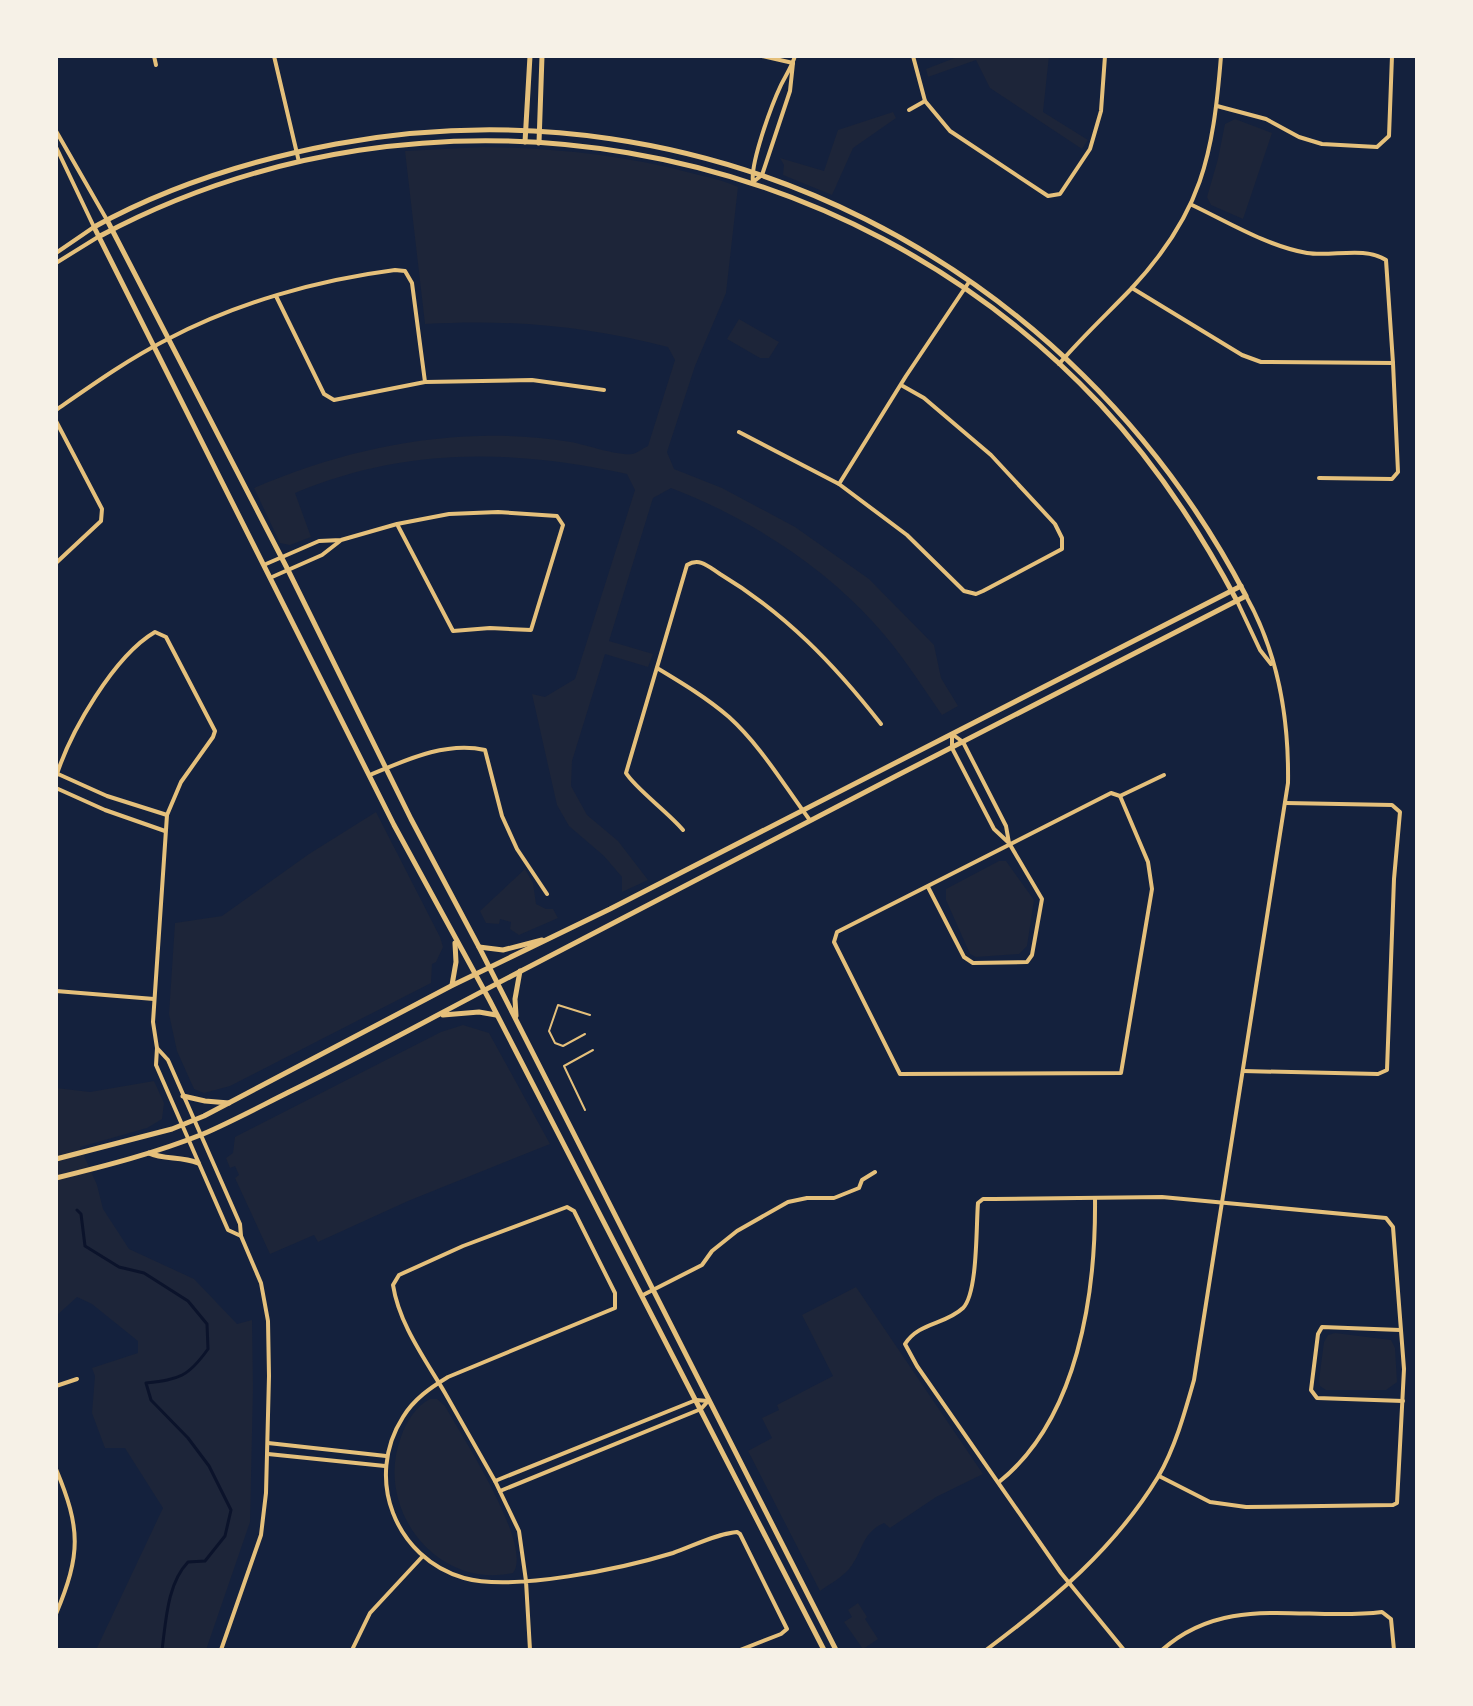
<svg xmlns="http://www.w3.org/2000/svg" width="1473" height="1706" viewBox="0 0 1473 1706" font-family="Literata,serif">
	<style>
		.green { fill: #1d2539 }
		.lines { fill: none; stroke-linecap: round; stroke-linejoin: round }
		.stream { stroke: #0b132b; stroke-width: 3 }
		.service { stroke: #e5c07b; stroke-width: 2 }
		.minor { stroke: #e5c07b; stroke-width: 4 }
		.tertiary { stroke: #e5c07b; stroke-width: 5 }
	</style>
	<rect width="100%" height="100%" fill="#14213d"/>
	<!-- green -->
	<g class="green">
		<path d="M960,56H1049L1043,112L1088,140L1082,149L990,88L976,60L928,77L926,69Z"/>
		<path d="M893,112L896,118L853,148L832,195L783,175L784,165L780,158L824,171L838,130Z"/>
		<path d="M1235,119L1272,133L1243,219L1211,205L1207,197L1218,159L1225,124Z"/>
		<path d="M483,147C553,148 623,155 691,173C707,177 723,180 738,187L726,293L695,366L667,452L674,469L722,488L795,527L869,579L934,645L941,678L958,706L942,715C920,683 899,650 873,622C821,564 743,515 671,488L653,498L609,641L653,654L648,667L605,654L572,761L571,786L587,815L618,841L648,880L622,892V877L604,856L569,826L557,805L532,694L545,697L575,679L635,490L627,474C512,449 405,447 295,493L311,537L290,545L280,543L254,488C327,457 401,438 480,436C510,435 541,437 571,442C586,445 619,456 632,454C636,454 643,448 648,446L675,360L668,347C585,326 511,319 425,324L405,151Z"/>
		<path d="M739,319L779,342L769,358H760L727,339Z"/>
		<path d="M376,812L440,937L443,947L436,962L432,964L431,983L230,1086L204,1093L194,1089L177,1051L169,1014L175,923L222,916L309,854Z"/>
		<path d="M999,861H1006L1034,900L1027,946L1019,954L976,957L970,954L946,900V889Z"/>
		<path d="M525,869L533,883L536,904L546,909H553L558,918L519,935L510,929L511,922L500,919L499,924L486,923L480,911Z"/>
		<path d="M463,1025L489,1033L550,1144L408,1201L318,1242L314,1235L270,1254L235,1178L239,1175L235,1166L230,1168L226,1158L233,1153L235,1137L441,1032Z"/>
		<path d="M154,1081L164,1103L162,1119L147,1128L80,1147L97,1185L103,1209L129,1249L194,1279L237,1324L252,1320L253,1388L250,1522L206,1650H96L163,1508L125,1448H105L92,1413L95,1376L92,1368L138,1353V1341L92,1304L77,1297L56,1316V1088L90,1092Z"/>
		<path d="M856,1287L983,1474L936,1497L890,1528L884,1523C863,1532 863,1549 852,1565C845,1576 831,1583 820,1591L748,1451L772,1438L762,1418L779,1410L777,1405L833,1376L802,1315Z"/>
		<path d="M1335,1333L1391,1340L1395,1348L1397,1382L1386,1390H1326L1320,1386L1319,1380L1324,1342L1328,1335Z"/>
		<path d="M430,1399H437L445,1406C461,1435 534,1546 513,1573C435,1590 374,1507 401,1437C406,1422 416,1406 430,1399Z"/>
		<path d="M858,1603L867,1617L865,1619L878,1639L863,1649L844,1622L852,1617L848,1610Z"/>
	</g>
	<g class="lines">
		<!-- stream -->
		<path class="stream" d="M77,1210L81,1214L85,1246L119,1267L144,1273L188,1301L207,1324L208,1349C188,1377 180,1379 146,1383L151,1400L188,1438L209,1466L231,1510L225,1536L205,1561L188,1562C167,1584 166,1621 162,1650"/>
		<!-- service -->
		<g class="service">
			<path d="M585,1034L563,1046L555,1043L549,1031L558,1005L590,1015"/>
			<path d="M585,1110L564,1066L593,1050"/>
		</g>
		<!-- minor -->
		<g class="minor">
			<path d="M154,56L156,65"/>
			<path d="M274,56L299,162"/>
			<path d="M762,56L793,63"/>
			<path d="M913,56L925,101L950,131L1048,196L1060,194L1090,149L1101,111L1105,56"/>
			<path d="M793,63L790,91L762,175L753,182C750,163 772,104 781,85C786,75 792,66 795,56"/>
			<path d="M1217,106L1266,119L1299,137L1322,144L1377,147L1389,136L1392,56"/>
			<path d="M909,110L925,101"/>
			<path d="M56,131L107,220"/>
			<path d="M56,147L94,227L56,253"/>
			<path d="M56,263L98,237"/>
			<path d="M1132,288L1242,355L1261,362L1393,363L1386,260C1364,246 1332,257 1307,253C1267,246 1228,222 1192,205"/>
			<path d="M1059,364C1082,337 1107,314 1131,289C1202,213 1213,156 1221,56"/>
			<path d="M425,382L532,380L604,390"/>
			<path d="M901,385L924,398L991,455L1055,524L1062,538V549L983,591L976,594L964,591L907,535L839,484L906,376L969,282"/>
			<path d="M56,410C92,385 127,360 166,340C236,303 317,280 395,270L405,271L412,283L425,382L334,400L324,394L276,296"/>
			<path d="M56,421L102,509L101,521L56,563"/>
			<path d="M739,432L839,484"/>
			<path d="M1319,478L1392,479L1398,472L1393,363"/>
			<path d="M266,564L319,541L341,540L397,524L449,514L498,512L557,516L563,525L531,630L490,628L453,631L397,524"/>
			<path d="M272,577L322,555L340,541"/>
			<path d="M1237,601L1260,650L1271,664"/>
			<path d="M657,668C682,683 707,698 729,717C761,746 783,784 809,819"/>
			<path d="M952,734L963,742L1006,826L1009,843"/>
			<path d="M58,774L107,796L167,815"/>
			<path d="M370,775C406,760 446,741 485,750L502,816L517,849L547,894"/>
			<path d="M56,777C70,732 114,656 155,632L166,637L215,731L213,737L181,782L167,815L153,1022L157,1048L156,1065L228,1230L241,1236"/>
			<path d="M56,788L105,810L165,831"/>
			<path d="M1111,793L1120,796L1148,862L1152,889L1121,1073L900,1074L834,942L837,932Z"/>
			<path d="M1120,796L1164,775"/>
			<path d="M683,830C669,813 635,788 626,773L687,565C700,557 709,567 720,574C785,613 834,664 881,724"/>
			<path d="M928,887L964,957L973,963L1027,962L1032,955L1042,899L1009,843L994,829L952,748V734"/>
			<path d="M56,991L154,999"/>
			<path d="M157,1048L168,1060L240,1224L241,1236L261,1283L268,1321L269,1376L266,1493L261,1535L221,1650"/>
			<path d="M1243,1071L1378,1074L1387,1070L1394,879L1400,812L1392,805L1286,803"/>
			<path d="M643,1295L702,1265L712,1251L737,1231L788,1202L807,1198H834L859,1188L862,1180L875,1172"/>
			<path d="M1400,1330L1322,1327L1318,1334L1311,1390L1317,1398L1403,1401"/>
			<path d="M56,1386L77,1379"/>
			<path d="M268,1443L386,1456"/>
			<path d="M268,1454L385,1466"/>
			<path d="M56,1469C81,1529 81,1554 56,1614"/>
			<path d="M495,1481L696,1400L708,1401"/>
			<path d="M999,1482C1078,1419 1096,1294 1095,1198"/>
			<path d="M500,1491L701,1409L708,1401"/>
			<path d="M352,1650L370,1613L422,1557"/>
			<path d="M530,1650L526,1581L519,1531L495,1481L445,1393C425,1359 399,1324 393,1285L399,1275L463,1246L567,1207L574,1211L615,1293V1308L448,1377C430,1388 414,1399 403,1417C364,1478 395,1558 464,1578C513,1592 624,1568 673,1553C693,1546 716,1534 737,1532L740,1534L787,1629L781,1634L740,1650"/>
			<path d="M986,1650C1052,1601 1115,1548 1158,1477C1175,1448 1185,1412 1194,1380L1288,783C1289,718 1278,653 1246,596"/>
			<path d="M1124,1650L1061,1573L917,1366L905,1344C919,1322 945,1325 963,1308C978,1293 976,1225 978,1203L983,1199H994L1162,1197L1386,1218L1393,1227L1404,1369L1397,1503L1393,1505L1246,1507L1210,1502L1159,1476"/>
			<path d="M1162,1650C1227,1592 1304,1622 1382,1612L1391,1619L1394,1650"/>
		</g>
		<!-- tertiary -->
		<g class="tertiary">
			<path d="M525,142L530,56"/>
			<path d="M539,143L542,56"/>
			<path d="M107,220L288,570L411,819L479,947L836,1650"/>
			<path d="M100,236C428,61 846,133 1100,404C1155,463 1199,529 1237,601"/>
			<path d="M479,947L503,950L542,940"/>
			<path d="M452,985L456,962L455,943"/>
			<path d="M443,1015L479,1012L496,1015"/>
			<path d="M516,1016L515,999L520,971"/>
			<path d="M183,1096L205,1101L229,1103"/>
			<path d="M149,1153C164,1160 181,1156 198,1163"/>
			<path d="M56,1159L172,1129L204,1116L451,986L610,909L1241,586"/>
			<path d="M56,1178C105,1166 156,1153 203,1134C231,1122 259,1107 287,1093C367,1054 444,1011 523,970C764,845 1004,719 1246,596C1073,263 708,75 336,144C251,160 170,185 94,227L394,825L490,1001L824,1650"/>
		</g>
	</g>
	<!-- border -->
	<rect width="1473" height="1706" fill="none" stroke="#f6f1e7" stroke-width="116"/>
</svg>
